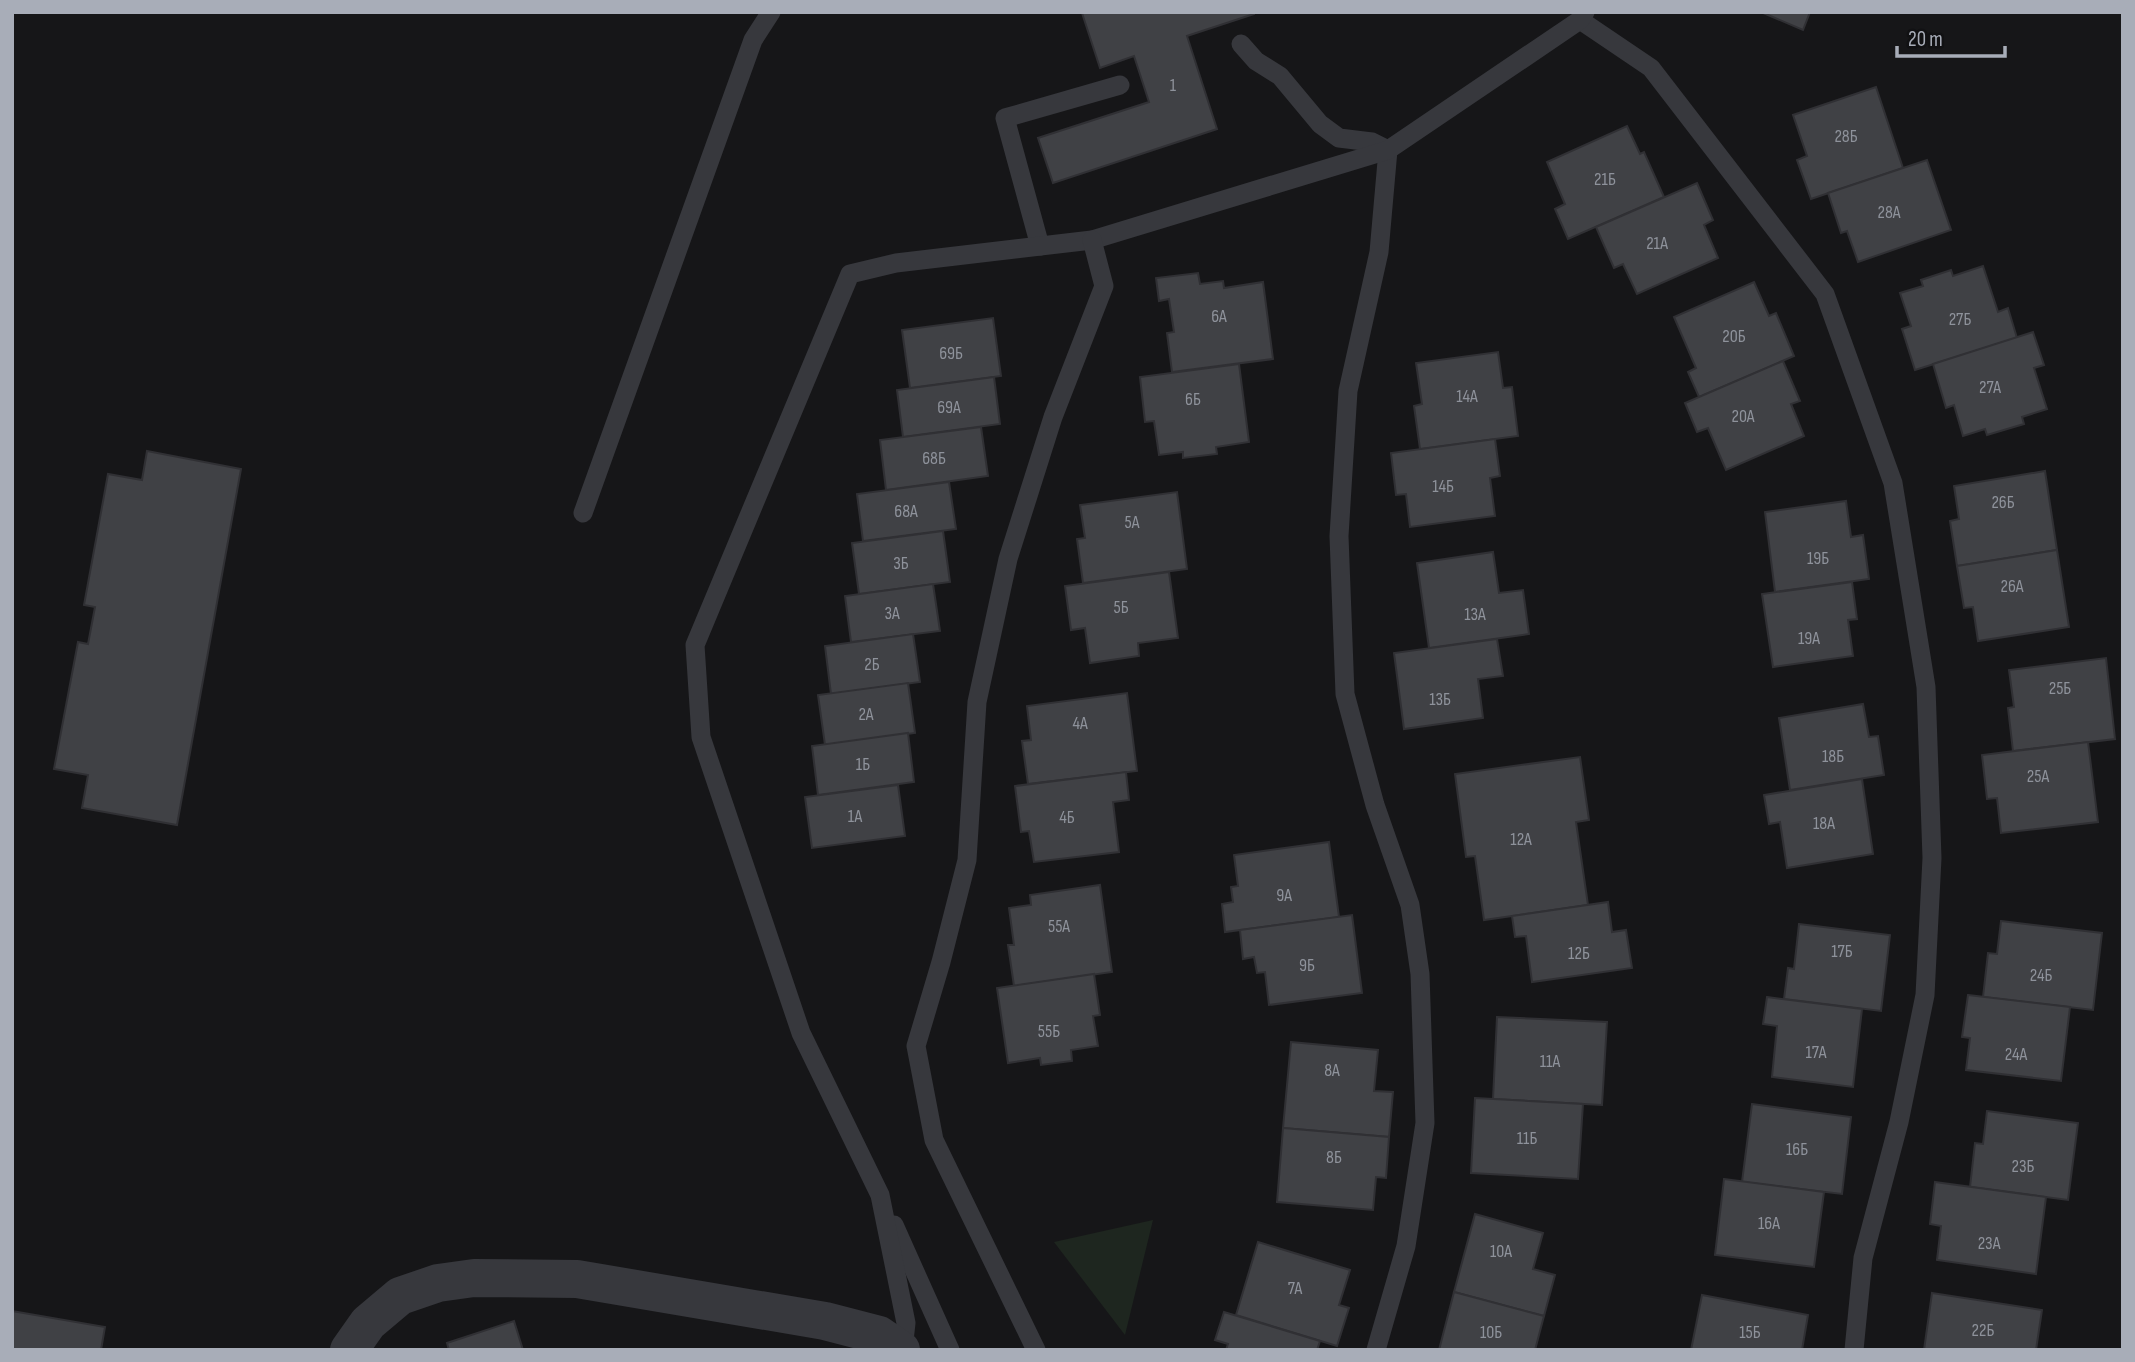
<svg xmlns="http://www.w3.org/2000/svg" width="2135" height="1362" viewBox="0 0 2135 1362" font-family="'Sofia Sans Condensed',sans-serif">
	<style>
		.green { fill: #1e261f }
		.building { fill: #404145; stroke: #303034; stroke-width: 2 }
		.lines { fill: none; stroke-linecap: round; stroke-linejoin: round }
		.service { stroke: #37383d; stroke-width: 19 }
		.minor { stroke: #37383d; stroke-width: 38 }
		.labels { text-anchor: middle; dominant-baseline: central; stroke-width: 7; stroke-linejoin: round; paint-order: stroke }
		.number-label { font-size: 18px; fill: #8e929b }
	</style>
	<rect width="100%" height="100%" fill="#161618"/>
	<!-- green -->
	<path class="green" d="M1153,1220L1125,1335L1054,1242Z"/>
	<!-- building -->
	<g class="building">
		<path d="M1085,12H1254V14L1187,36L1217,129L1053,183L1038,138L1149,102L1134,56L1100,68L1082,13Z"/>
		<path d="M1761,12H1810L1803,30Z"/>
		<path d="M1876,87L1903,168L1811,199L1797,160L1807,156L1793,115Z"/>
		<path d="M1627,126L1640,154L1644,152L1664,197L1568,239L1555,209L1565,204L1547,162Z"/>
		<path d="M1927,160L1951,230L1858,262L1847,231L1841,233L1828,193Z"/>
		<path d="M1697,183L1713,220L1704,225L1718,258L1637,294L1623,264L1614,268L1596,227Z"/>
		<path d="M1983,266L1998,312L2008,308L2017,338L1915,370L1902,329L1911,326L1900,293L1923,286L1921,280L1951,270L1953,276Z"/>
		<path d="M1198,273L1200,284L1223,281L1224,288L1263,282L1273,359L1172,372L1167,333L1174,332L1169,299L1159,301L1156,278Z"/>
		<path d="M1754,282L1769,316L1776,313L1794,356L1699,397L1688,372L1696,368L1674,317Z"/>
		<path d="M993,318L1001,376L910,388L902,330Z"/>
		<path d="M2033,332L2044,365L2034,368L2047,409L2022,417L2024,424L1987,435L1985,429L1963,436L1954,405L1946,408L1933,364Z"/>
		<path d="M1498,352L1503,388L1512,387L1518,436L1420,449L1414,406L1422,404L1416,363Z"/>
		<path d="M1783,361L1800,401L1791,404L1804,436L1726,470L1708,428L1697,432L1685,403Z"/>
		<path d="M1239,364L1249,442L1216,447L1217,454L1183,458V452L1159,455L1154,421L1145,422L1140,377Z"/>
		<path d="M994,377L1000,424L903,437L897,390Z"/>
		<path d="M981,427L988,476L886,490L880,440Z"/>
		<path d="M1495,439L1500,476L1490,478L1495,516L1410,527L1406,494L1396,495L1391,453Z"/>
		<path d="M147,451L241,469L177,825L82,808L88,775L54,769L78,642L88,644L95,607L84,605L108,474L142,480Z"/>
		<path d="M2045,471L2057,550L1957,566L1950,521L1959,519L1954,486Z"/>
		<path d="M949,482L956,529L863,541L857,494Z"/>
		<path d="M1177,492L1187,569L1083,583L1077,539L1085,538L1080,505Z"/>
		<path d="M1846,501L1851,537L1863,535L1869,579L1775,592L1765,512Z"/>
		<path d="M943,531L950,582L859,594L852,543Z"/>
		<path d="M2057,550L2069,627L1978,641L1973,607L1964,608L1957,566Z"/>
		<path d="M1493,552L1499,593L1523,590L1529,634L1429,648L1417,563Z"/>
		<path d="M1169,572L1178,638L1138,643L1139,656L1090,663L1085,628L1071,630L1065,586Z"/>
		<path d="M1852,582L1857,619L1848,620L1853,656L1773,667L1762,594Z"/>
		<path d="M933,584L940,631L851,642L845,596Z"/>
		<path d="M913,634L920,682L831,694L825,646Z"/>
		<path d="M1497,639L1503,676L1478,679L1483,718L1404,729L1394,653Z"/>
		<path d="M2106,658L2115,739L2013,751L2008,708L2014,707L2009,670Z"/>
		<path d="M908,683L915,733L825,745L818,695Z"/>
		<path d="M1127,693L1137,771L1028,784L1022,741L1031,740L1027,706Z"/>
		<path d="M1863,704L1869,737L1878,736L1884,775L1790,790L1779,718Z"/>
		<path d="M908,733L914,782L818,795L812,746Z"/>
		<path d="M2088,742L2098,822L2001,833L1997,798L1987,799L1982,755Z"/>
		<path d="M1580,757L1589,820L1576,822L1588,905L1484,920L1475,856L1466,857L1455,774Z"/>
		<path d="M1126,772L1129,800L1113,802L1119,852L1034,862L1029,831L1021,832L1015,786Z"/>
		<path d="M1862,779L1873,854L1787,868L1780,822L1769,824L1764,795Z"/>
		<path d="M898,785L905,836L812,848L805,797Z"/>
		<path d="M1329,842L1339,917L1225,932L1222,904L1233,902L1231,887L1238,886L1234,855Z"/>
		<path d="M1100,885L1112,972L1014,986L1008,945H1014L1009,908L1031,905L1030,895Z"/>
		<path d="M1608,902L1612,932L1626,930L1632,968L1532,982L1526,936L1515,937L1512,916Z"/>
		<path d="M1352,915L1362,993L1269,1005L1265,972L1257,973L1254,957L1243,959L1240,930Z"/>
		<path d="M2001,921L2102,933L2093,1010L1983,997L1988,953L1997,954Z"/>
		<path d="M1799,924L1890,935L1881,1011L1784,999L1788,968L1794,969Z"/>
		<path d="M1094,974L1100,1015L1093,1016L1098,1046L1071,1050L1072,1061L1041,1065L1040,1058L1008,1063L997,988Z"/>
		<path d="M1968,995L2070,1007L2061,1081L1966,1070L1970,1038L1962,1037Z"/>
		<path d="M1767,997L1862,1009L1853,1087L1772,1077L1777,1026L1763,1024Z"/>
		<path d="M1497,1017L1607,1022L1602,1105L1493,1099Z"/>
		<path d="M1291,1042L1378,1050L1374,1091L1393,1092L1389,1137L1283,1128Z"/>
		<path d="M1475,1098L1583,1104L1578,1179L1471,1173Z"/>
		<path d="M1752,1104L1851,1117L1842,1194L1742,1182Z"/>
		<path d="M1987,1111L2078,1123L2068,1200L1970,1187L1975,1143L1983,1144Z"/>
		<path d="M1283,1128L1389,1137L1386,1178L1376,1177L1373,1210L1277,1202Z"/>
		<path d="M1724,1179L1824,1192L1814,1267L1715,1255Z"/>
		<path d="M1935,1182L2046,1197L2036,1274L1937,1260L1941,1226L1930,1224Z"/>
		<path d="M1475,1214L1543,1233L1533,1269L1555,1275L1544,1316L1454,1292Z"/>
		<path d="M1258,1242L1350,1270L1339,1305L1349,1308L1337,1346L1236,1315Z"/>
		<path d="M1454,1292L1544,1316L1535,1350H1439Z"/>
		<path d="M1932,1293L2042,1310L2036,1350H1924Z"/>
		<path d="M1702,1295L1808,1315L1802,1350H1691Z"/>
		<path d="M12,1311L105,1327L101,1350H12Z"/>
		<path d="M1224,1312L1320,1341L1317,1350H1226L1228,1344L1215,1340Z"/>
		<path d="M514,1321L523,1350H449L447,1343Z"/>
	</g>
	<g class="lines">
		<!-- service -->
		<g class="service">
			<path d="M1580,20L1651,68L1825,294L1893,483L1926,687L1932,858L1925,995L1899,1122L1863,1258L1854,1350"/>
			<path d="M1241,44L1256,61L1280,76L1320,124L1339,138L1372,142L1388,150L1379,252L1348,391L1339,536L1345,694L1375,805L1410,905L1420,974L1425,1123L1406,1246L1376,1350"/>
			<path d="M1040,246L1005,118L1120,85"/>
			<path d="M583,513L753,40L771,12"/>
			<path d="M894,1225L950,1350"/>
			<path d="M903,1350L906,1323L880,1195L801,1033L701,737L695,645L850,274L896,263L1092,240L1388,150L1580,20L1585,12"/>
			<path d="M1036,1350L934,1140L916,1046L941,962L967,860L977,702L1008,559L1053,417L1104,286L1092,240"/>
		</g>
		<!-- minor -->
		<path class="minor" d="M349,1350L368,1323L400,1296L438,1283L474,1278L577,1279L825,1321L879,1335L901,1350"/>
	</g>
	<g class="labels">
		<!-- number labels -->
		<g class="number-label">
			<text x="1173" y="85">1</text>
			<text x="1846" y="136">28Б</text>
			<text x="1605" y="179">21Б</text>
			<text x="1889" y="212">28А</text>
			<text x="1657" y="243">21А</text>
			<text x="1219" y="316">6А</text>
			<text x="1960" y="319">27Б</text>
			<text x="1734" y="336">20Б</text>
			<text x="951" y="353">69Б</text>
			<text x="1990" y="387">27А</text>
			<text x="1467" y="396">14А</text>
			<text x="1193" y="399">6Б</text>
			<text x="949" y="407">69А</text>
			<text x="1743" y="416">20А</text>
			<text x="934" y="458">68Б</text>
			<text x="1443" y="486">14Б</text>
			<text x="2003" y="502">26Б</text>
			<text x="906" y="511">68А</text>
			<text x="1132" y="522">5А</text>
			<text x="1818" y="558">19Б</text>
			<text x="901" y="563">3Б</text>
			<text x="2012" y="586">26А</text>
			<text x="1121" y="607">5Б</text>
			<text x="892" y="613">3А</text>
			<text x="1475" y="614">13А</text>
			<text x="1809" y="638">19А</text>
			<text x="872" y="664">2Б</text>
			<text x="2060" y="688">25Б</text>
			<text x="1440" y="699">13Б</text>
			<text x="866" y="714">2А</text>
			<text x="1080" y="723">4А</text>
			<text x="1833" y="756">18Б</text>
			<text x="863" y="764">1Б</text>
			<text x="2038" y="776">25А</text>
			<text x="855" y="816">1А</text>
			<text x="1067" y="817">4Б</text>
			<text x="1824" y="823">18А</text>
			<text x="1521" y="839">12А</text>
			<text x="1284" y="895">9А</text>
			<text x="1059" y="926">55А</text>
			<text x="1842" y="951">17Б</text>
			<text x="1579" y="953">12Б</text>
			<text x="1307" y="965">9Б</text>
			<text x="2041" y="975">24Б</text>
			<text x="1049" y="1031">55Б</text>
			<text x="1816" y="1052">17А</text>
			<text x="2016" y="1054">24А</text>
			<text x="1550" y="1061">11А</text>
			<text x="1332" y="1070">8А</text>
			<text x="1527" y="1138">11Б</text>
			<text x="1797" y="1149">16Б</text>
			<text x="1334" y="1157">8Б</text>
			<text x="2023" y="1166">23Б</text>
			<text x="1769" y="1223">16А</text>
			<text x="1989" y="1243">23А</text>
			<text x="1501" y="1251">10А</text>
			<text x="1295" y="1288">7А</text>
			<text x="1983" y="1330">22Б</text>
			<text x="1491" y="1332">10Б</text>
			<text x="1750" y="1332">15Б</text>
		</g>
	</g>
	<!-- border -->
	<rect width="2135" height="1362" fill="none" stroke="#a8adb8" stroke-width="28"/>
	<!-- scale -->
	<path d="M1897 46v10h108v-10" fill="none" stroke="#a8adb8" stroke-width="3.5"/>
	<text x="1908" y="46" font-size="21" fill="#a8adb8" stroke="#111113" stroke-width="5" paint-order="stroke">20 m</text>
</svg>
